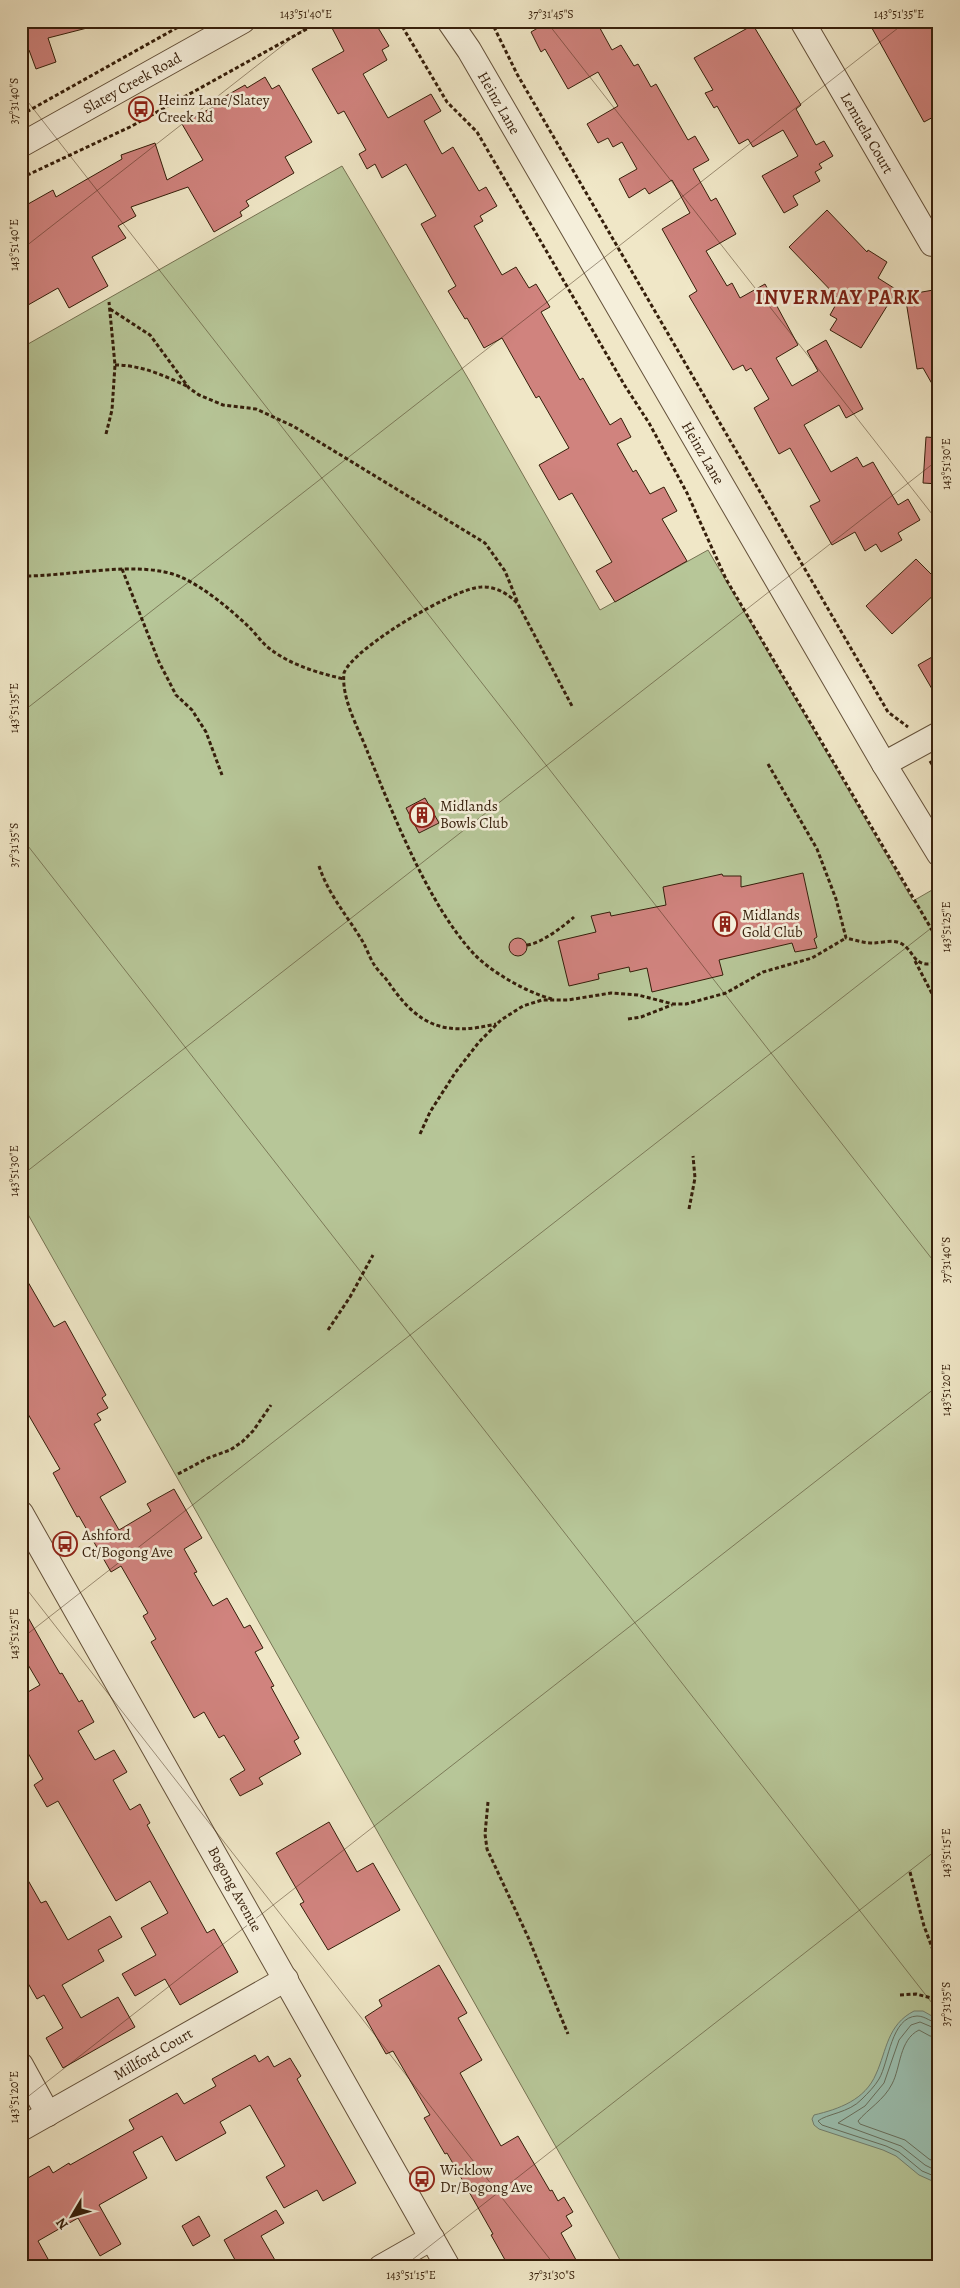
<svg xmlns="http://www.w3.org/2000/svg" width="960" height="2288" viewBox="0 0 960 2288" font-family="Alegreya,serif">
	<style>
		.green { fill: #b7c698; stroke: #767252 }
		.water { fill: #9bc0b1; stroke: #73806f }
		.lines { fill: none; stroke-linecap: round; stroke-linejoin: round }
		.shore { stroke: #68705e; stroke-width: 1 }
		.building { fill: #d0837e; stroke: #361f0b }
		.minor-casing { stroke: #64513a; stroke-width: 26 }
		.path { stroke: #361f0b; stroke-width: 3; stroke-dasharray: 4 2.5; stroke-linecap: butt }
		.minor { stroke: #f5efdb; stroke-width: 24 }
		.ticks { fill: none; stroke: #361f0b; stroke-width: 1; stroke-opacity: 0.45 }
		.labels { text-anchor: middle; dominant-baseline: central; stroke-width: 5; stroke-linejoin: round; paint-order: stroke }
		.street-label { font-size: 15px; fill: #361f0b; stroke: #f5efdb }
		.poi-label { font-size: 15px; fill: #361f0b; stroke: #f5efdb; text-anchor: start }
		.district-label { font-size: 20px; font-weight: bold; letter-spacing: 1px; fill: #7a1f14; stroke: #f5efdb }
		.neatline { fill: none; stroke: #361f0b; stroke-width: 2 }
		.ticks-label { font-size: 12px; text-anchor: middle; fill: #361f0b }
	</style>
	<rect width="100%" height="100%" fill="#f0e7c7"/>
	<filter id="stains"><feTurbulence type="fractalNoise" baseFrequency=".004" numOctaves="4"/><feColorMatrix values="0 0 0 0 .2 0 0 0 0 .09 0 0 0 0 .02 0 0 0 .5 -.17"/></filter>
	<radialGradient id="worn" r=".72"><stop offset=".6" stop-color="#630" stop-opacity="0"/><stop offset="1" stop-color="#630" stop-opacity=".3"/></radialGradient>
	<!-- green -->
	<path class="green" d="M342,166L469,380L600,610L708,550L913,901L939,886V2267H624L21,1202V348Z"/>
	<!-- water -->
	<path class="water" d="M914,2011H923L939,2020V2184L919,2175L896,2156L883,2150L819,2129L814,2125L812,2119L814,2115C839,2109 865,2100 876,2074C887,2050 887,2025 914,2011Z"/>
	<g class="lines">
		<!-- shore -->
		<g class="shore">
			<path d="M939,2023C931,2023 926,2016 917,2016C891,2017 889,2062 879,2079C875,2086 868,2093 862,2099C849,2113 826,2114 818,2121L822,2125L886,2146L899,2152L922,2171L939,2178"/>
			<path d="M939,2030L920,2022L911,2025L899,2040L884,2083L865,2106L838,2123L901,2146L925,2165L939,2172"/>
			<path d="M939,2037L930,2036L919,2030C899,2040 901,2067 892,2084C884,2100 868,2109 858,2121L860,2124L905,2140L929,2159L939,2164"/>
		</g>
	</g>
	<!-- building -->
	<g class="building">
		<path d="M21,21H91V27L48,38L56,62L36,69L29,50L21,52Z"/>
		<path d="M344,21H374L389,46L382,50L387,60L363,74L388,118L431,94L441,111L424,121L442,154L453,147L479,191L486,187L497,206L480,216L483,221L474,226L502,275L516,267L529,288L536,284L550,307L541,312L580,380L583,378L610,425L621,418L631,437L617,444L633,472L636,470L650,494L664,487L677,511L662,519L687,561L615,602L596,571L612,562L572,493L559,500L539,465L569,448L539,396L536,398L502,338L484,348L467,318L465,319L448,291L456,286L421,224L436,216L406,164L382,178L375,164L367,169L359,154L366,150L344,111L338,114L312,69L344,51L332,28Z"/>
		<path d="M538,21H596L612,50L621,45L634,66L638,64L651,87L656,84L688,140L695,136L709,160L693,169L711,201L716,198L736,234L706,251L727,286L732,283L740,298L765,284L798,345L776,358L792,386L818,371L807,351L826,340L863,409L846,418L839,405L804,425L831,472L857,457L863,467L873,462L898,505L908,499L920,520L898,533L902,540L881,552L876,544L865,551L855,532L832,545L810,506L820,501L790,448L779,454L754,408L769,399L751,368L746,371L743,365L733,370L689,296L697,291L662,229L690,213L672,180L649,194L645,188L629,198L619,179L637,169L622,142L613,147L608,138L598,143L587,124L618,106L598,72L568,89L545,49L541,52L531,32L541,26Z"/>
		<path d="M868,21H930L939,36V114L924,122Z"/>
		<path d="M753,25L801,105L796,109L816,145L824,141L833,156L819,164L822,168L815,172L820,181L793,196L798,205L784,213L762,176L798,156L783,130L753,147L748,139L739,144L717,106L714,108L705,93L713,90L694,58Z"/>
		<path d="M265,77L272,89L279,85L312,142L285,157L294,173L246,201L249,206L240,212L242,216L214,232L188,187L131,207L136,216L118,226L126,238L92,257L108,286L69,308L58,288L21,309V208L53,190L56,197L122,159L121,155L155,143L167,180L203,160L182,124L226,100L224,97L245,85L247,88Z"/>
		<path d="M827,210L867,252L868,250L887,262L878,278L897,290L861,348L830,330L837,319L830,315L839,299L789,247Z"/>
		<path d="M939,289V396L923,368L917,369L905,295Z"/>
		<path d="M926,437L939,438V484L923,483Z"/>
		<path d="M916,559L939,582V590L892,634L866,606Z"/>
		<path d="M939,653V701L918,665Z"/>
		<path d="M425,798L439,823L419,833L406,808Z"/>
		<path d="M803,873L817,937L814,939L817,948L795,952L792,943L719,960L723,975L652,992L647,968L630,972L629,967L598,974L599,979L569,986L558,941L596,932L591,916L610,912L611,916L666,905L663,887L722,874L723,876H741V887Z"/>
		<circle cx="518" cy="947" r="9"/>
		<path d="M21,1270L54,1327L65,1321L106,1395L102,1398L108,1408L97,1414L101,1420L94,1424L126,1482L100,1497L119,1530L151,1511L147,1504L174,1489L202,1538L184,1549L197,1572L194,1573L213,1606L227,1598L244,1628L250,1625L263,1648L255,1652L274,1686L271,1687L299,1738L294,1741L301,1754L259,1778L263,1784L240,1796L230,1779L245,1770L224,1735L219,1738L204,1712L194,1718L151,1642L156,1639L143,1616L148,1613L121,1566L111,1572L79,1516L77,1517L53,1473L60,1469L21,1402Z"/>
		<path d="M21,1605L60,1674L62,1673L79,1702L82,1700L94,1722L78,1731L95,1760L114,1750L127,1772L113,1780L130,1810L140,1804L150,1823L147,1825L207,1933L214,1929L238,1972L180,2005L165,1979L135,1996L122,1974L156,1955L141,1928L168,1913L150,1881L116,1901L58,1801L47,1807L34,1785L43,1779L21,1741V1696L40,1685L21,1653Z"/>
		<path d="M329,1822L357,1872L373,1863L400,1910L328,1950L300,1904L304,1902L276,1853Z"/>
		<path d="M21,1868L41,1903L46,1901L68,1940L110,1916L122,1937L98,1950L104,1961L62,1985L81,2018L118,1997L135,2027L63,2068L46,2038L63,2028L44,1995L37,1999L21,1971Z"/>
		<path d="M439,1965L467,2013L458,2018L482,2060L460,2073L501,2146L518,2136L550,2191L552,2190L558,2201L564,2197L573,2212L566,2216L572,2226L561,2233L580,2267H509L491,2235L493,2234L447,2153L445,2154L424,2118L430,2115L393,2051L386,2054L365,2017L382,2006L379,2000Z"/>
		<path d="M255,2055L259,2062L268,2056L274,2067L290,2058L301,2076L297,2079L356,2183L323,2201L317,2190L284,2208L266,2177L285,2166L250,2105L220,2122L226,2133L176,2161L162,2136L133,2152L147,2178L99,2205L121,2244L100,2256L78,2218L38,2241L48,2259L34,2267H21V2182L49,2166L53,2173L69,2163L70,2165L134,2129L129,2120L177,2093L184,2104L216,2086L212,2079Z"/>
		<path d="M276,2210L284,2223L261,2236L279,2267H239L224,2240Z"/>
		<path d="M199,2216L210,2236L193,2246L182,2226Z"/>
	</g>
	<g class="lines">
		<defs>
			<g id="minor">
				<path d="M449,21L469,50L884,764L939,854"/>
				<path d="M802,21L932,244"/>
				<path d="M21,145L243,21"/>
				<path d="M884,764L939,734"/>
				<path d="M21,1513L448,2267"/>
				<path d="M21,2065L48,2114"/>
				<path d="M21,2129L286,1979"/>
				<path d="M381,2267L432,2238"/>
			</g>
		</defs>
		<!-- minor casing -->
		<use href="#minor" class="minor-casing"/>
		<!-- path -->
		<g class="path">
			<path d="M399,21L447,102L477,132L625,386L649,423L687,493L726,579L939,942"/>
			<path d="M491,21L517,74L888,712L908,727"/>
			<path d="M21,115L189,21"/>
			<path d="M21,178L130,127L321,21"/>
			<path d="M110,309L150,335L189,388L199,395L223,405L256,409L293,426L485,543L505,571L518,603"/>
			<path d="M115,365C142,365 165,376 189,387"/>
			<path d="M106,434L112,410L115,365L109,302"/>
			<path d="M122,569L159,662L176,695L192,710L206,732L222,775"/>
			<path d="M21,576C68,577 139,559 181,577C205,588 230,609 249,627C256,634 262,643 270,649C291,665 318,673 344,679"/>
			<path d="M930,761L939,775"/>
			<path d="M768,764L817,849L836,899L846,938C855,940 864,943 873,943C880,943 890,940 897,942C916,947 910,971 939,962"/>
			<path d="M319,866C328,894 348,917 363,942C367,949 370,959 375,966C379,972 385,977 389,983C419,1027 445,1036 496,1024"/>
			<path d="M527,945C540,944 564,926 574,917"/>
			<path d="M915,961L939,1007"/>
			<path d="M552,999C528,993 491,972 474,954C429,906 393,814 368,753C359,729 341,699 344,673C353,648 454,588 481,587C495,586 509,594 518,604L572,706"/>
			<path d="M628,1019L641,1017L672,1005"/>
			<path d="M420,1134L430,1112L455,1073L479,1042L501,1020L523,1006L542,1000H568L611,993L638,995L673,1004H686L726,993L763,972L812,958L846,938"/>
			<path d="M689,1209L695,1178L693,1156"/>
			<path d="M328,1330L350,1297L373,1255"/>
			<path d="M178,1474L208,1458L230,1450L242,1442L253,1431L271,1405"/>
			<path d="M488,1802L485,1834L487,1849L528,1937L568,2034"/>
			<path d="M910,1872L924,1926L939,1966"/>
			<path d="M900,1995L916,1994L939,2000"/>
		</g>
		<!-- minor -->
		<use href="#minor" class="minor"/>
	</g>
	<!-- ticks -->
	<path class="ticks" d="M546,21L939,523M21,93L939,1268M21,250L314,21M21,713L907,21M21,837L939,2012M21,1176L939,459M21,1582L556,2267M21,1639L939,922M21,2102L939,1385M403,2267L939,1848"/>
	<!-- icons -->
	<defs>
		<symbol id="bus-ring" viewBox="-11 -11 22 22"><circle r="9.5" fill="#f5efdb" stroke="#8f2418" stroke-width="1.5"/><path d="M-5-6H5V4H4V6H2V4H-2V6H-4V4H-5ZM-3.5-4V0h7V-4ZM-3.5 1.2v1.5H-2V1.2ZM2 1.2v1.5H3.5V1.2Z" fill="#8f2418"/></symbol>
		<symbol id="building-ring" viewBox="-11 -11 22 22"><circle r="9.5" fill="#f5efdb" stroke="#8f2418" stroke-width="1.5"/><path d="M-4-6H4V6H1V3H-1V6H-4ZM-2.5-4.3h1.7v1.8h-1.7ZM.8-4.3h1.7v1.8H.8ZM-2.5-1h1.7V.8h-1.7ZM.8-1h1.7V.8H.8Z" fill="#8f2418"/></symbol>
	</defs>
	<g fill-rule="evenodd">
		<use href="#bus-ring" x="127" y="95" width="28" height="28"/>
		<use href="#building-ring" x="408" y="801" width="28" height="28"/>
		<use href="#building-ring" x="711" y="910" width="28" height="28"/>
		<use href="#bus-ring" x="51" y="1530" width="28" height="28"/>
		<use href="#bus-ring" x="408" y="2165" width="28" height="28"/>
	</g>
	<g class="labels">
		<!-- street labels -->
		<g class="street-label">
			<text transform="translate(132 83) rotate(-29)">Slatey Creek Road</text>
			<text transform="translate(499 103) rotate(60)">Heinz Lane</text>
			<text transform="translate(867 133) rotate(60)">Lemuela Court</text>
			<text transform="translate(703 453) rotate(60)">Heinz Lane</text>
			<text transform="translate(235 1889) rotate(61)">Bogong Avenue</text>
			<text transform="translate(153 2054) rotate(-30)">Millford Court</text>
		</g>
		<!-- poi labels -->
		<g class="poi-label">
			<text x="158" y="100">Heinz Lane/Slatey<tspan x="158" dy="17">Creek Rd</tspan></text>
			<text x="440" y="806">Midlands<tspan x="440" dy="17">Bowls Club</tspan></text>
			<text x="742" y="915">Midlands<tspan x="742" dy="17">Gold Club</tspan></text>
			<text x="82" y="1535">Ashford<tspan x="82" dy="17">Ct/Bogong Ave</tspan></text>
			<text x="440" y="2170">Wicklow<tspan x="440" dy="17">Dr/Bogong Ave</tspan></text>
		</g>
		<!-- district labels -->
		<g class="district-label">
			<text x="838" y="297">INVERMAY PARK</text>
		</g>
	</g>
	<!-- margin -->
	<rect width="960" height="2288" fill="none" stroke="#f0e7c7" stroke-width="55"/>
	<!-- north arrow -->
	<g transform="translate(72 2216) rotate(232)" stroke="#f5efdb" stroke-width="4" paint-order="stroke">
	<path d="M0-4L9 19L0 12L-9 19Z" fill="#361f0b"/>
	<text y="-8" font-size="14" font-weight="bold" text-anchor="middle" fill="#361f0b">N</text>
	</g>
	<rect x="28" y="28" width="904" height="2232" class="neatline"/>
	<g class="ticks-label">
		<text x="306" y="18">143°51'40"E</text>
		<text x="551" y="18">37°31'45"S</text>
		<text x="899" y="18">143°51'35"E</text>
		<text transform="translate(14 101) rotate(-90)" y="4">37°31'40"S</text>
		<text transform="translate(14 245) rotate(-90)" y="4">143°51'40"E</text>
		<text transform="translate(946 464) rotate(-90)" y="4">143°51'30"E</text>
		<text transform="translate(14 708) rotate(-90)" y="4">143°51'35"E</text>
		<text transform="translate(14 845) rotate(-90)" y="4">37°31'35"S</text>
		<text transform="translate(946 927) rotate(-90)" y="4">143°51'25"E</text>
		<text transform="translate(14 1171) rotate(-90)" y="4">143°51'30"E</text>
		<text transform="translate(946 1260) rotate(-90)" y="4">37°31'40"S</text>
		<text transform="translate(946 1390) rotate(-90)" y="4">143°51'20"E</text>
		<text transform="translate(14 1634) rotate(-90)" y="4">143°51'25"E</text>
		<text transform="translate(946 1853) rotate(-90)" y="4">143°51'15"E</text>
		<text transform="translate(946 2004) rotate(-90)" y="4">37°31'35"S</text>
		<text transform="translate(14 2097) rotate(-90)" y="4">143°51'20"E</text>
		<text x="411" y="2279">143°51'15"E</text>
		<text x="552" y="2279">37°31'30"S</text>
	</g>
	<rect width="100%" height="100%" filter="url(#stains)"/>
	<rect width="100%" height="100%" fill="url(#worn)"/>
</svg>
